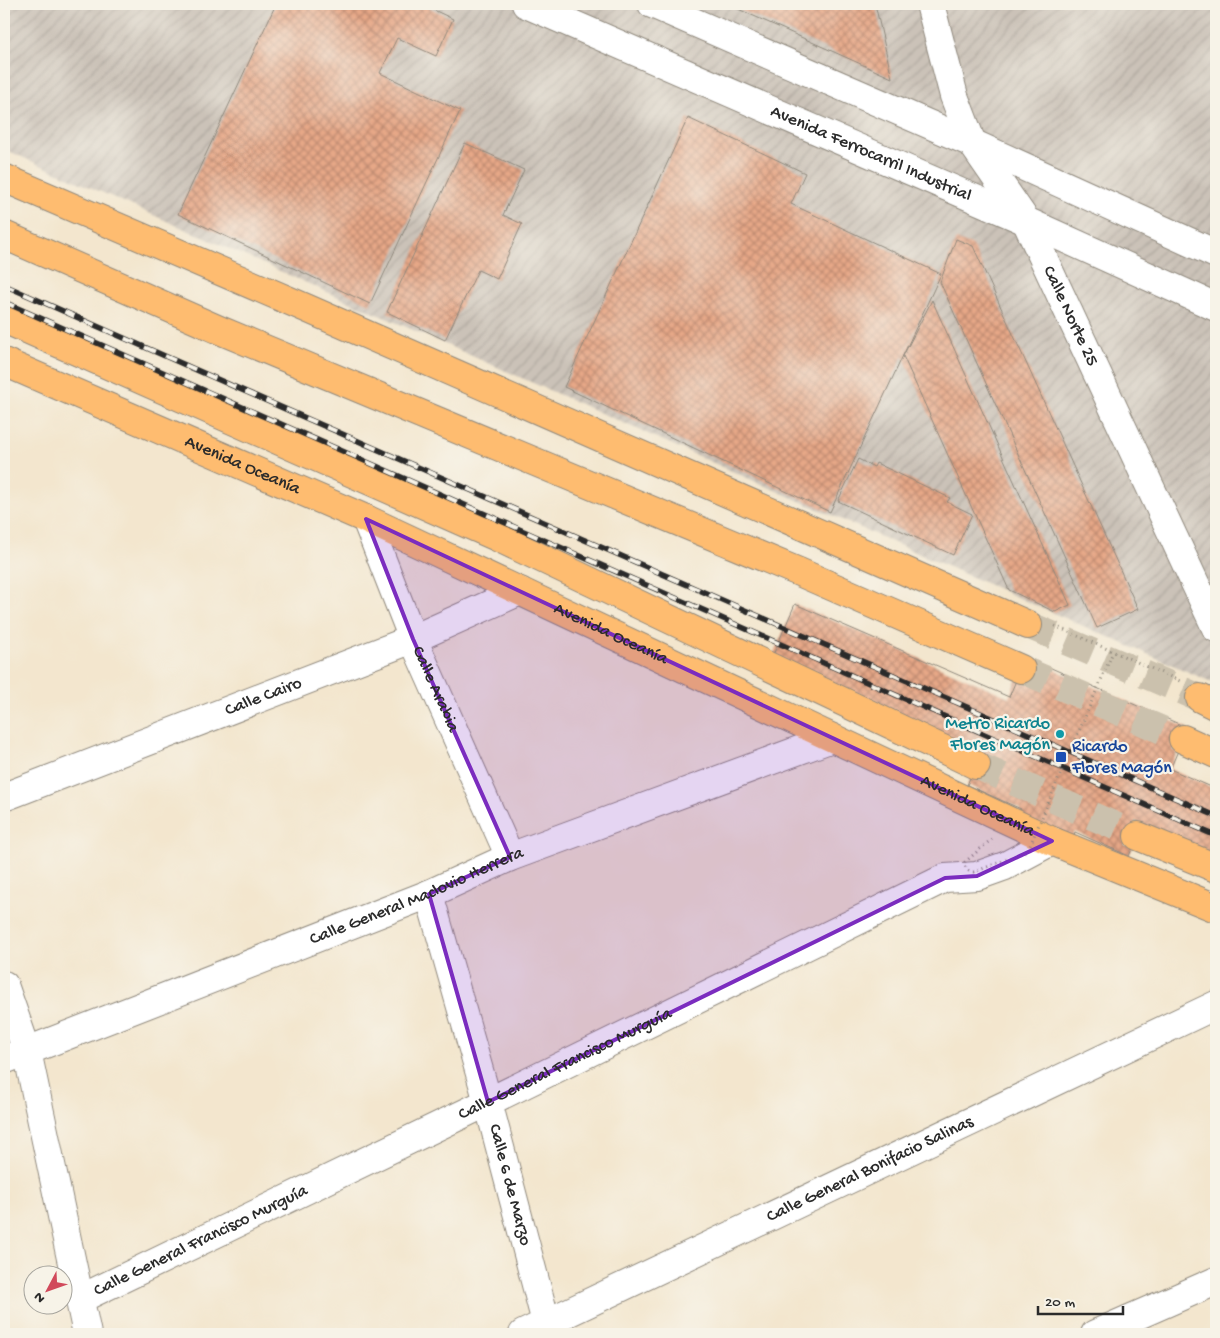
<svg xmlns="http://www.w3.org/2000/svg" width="1220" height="1338" viewBox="0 0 1220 1338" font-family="'Gochi Hand',sans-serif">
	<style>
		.industrial { fill: url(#industrial-furrows) }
		.building { fill: url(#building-cross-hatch) }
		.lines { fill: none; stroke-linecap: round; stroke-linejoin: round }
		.major-tunnel { stroke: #cbc1ad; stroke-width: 28; stroke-dasharray: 28 14; stroke-linecap: butt }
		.highway-tunnel { stroke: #cbc1ad; stroke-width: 28; stroke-dasharray: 28 14; stroke-linecap: butt }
		.minor-casing { stroke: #8f887c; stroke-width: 30 }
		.major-casing { stroke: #8f887c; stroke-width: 30 }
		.highway-casing { stroke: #8f887c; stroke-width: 30 }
		.path { stroke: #8f887c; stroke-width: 3; stroke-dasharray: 1 4; stroke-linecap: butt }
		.minor { stroke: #fff; stroke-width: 28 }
		.major { stroke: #febc70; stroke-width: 28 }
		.highway { stroke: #febc70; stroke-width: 28 }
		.rail-casing { stroke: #2b2b2b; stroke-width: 5.5 }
		.rail { stroke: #f7f3e8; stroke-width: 4; stroke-dasharray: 11; stroke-linecap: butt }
		.path-bridge { stroke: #8f887c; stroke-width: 3; stroke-dasharray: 1 4; stroke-linecap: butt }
		.marked { fill: #7b2cbf; fill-opacity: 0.2; stroke: #7b2cbf; stroke-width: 4; stroke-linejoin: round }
		.culture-dot { fill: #0f9aa8; stroke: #f7f3e8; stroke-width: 2 }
		.transit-dot { fill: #1a4fb4; stroke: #f7f3e8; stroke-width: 2 }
		.labels { text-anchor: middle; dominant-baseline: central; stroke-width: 4.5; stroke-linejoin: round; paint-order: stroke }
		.street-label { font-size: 18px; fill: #2b2b2b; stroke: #f7f3e8 }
		.culture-label { font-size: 18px; fill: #0d838f; stroke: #f7f3e8; text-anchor: end }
		.transit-label { font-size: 18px; fill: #164399; stroke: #f7f3e8; text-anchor: start }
	</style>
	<defs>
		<pattern id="industrial-furrows" width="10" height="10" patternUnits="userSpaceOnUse" patternTransform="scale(1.25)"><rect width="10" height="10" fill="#cbc2b8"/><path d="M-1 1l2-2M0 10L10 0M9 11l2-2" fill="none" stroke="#aea79e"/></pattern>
		<pattern id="building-cross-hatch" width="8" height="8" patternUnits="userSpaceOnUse" patternTransform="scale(1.25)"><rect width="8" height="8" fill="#e6a787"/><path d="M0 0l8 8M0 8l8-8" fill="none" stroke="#bb886f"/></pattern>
	</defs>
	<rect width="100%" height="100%" fill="#f7f3e8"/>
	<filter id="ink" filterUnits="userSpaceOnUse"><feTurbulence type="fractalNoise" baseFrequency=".02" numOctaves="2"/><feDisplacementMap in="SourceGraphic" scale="10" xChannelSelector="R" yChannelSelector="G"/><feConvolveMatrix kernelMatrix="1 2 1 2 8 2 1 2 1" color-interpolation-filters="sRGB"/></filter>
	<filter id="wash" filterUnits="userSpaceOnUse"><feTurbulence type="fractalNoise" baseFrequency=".0096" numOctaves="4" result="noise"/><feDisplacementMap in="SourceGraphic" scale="20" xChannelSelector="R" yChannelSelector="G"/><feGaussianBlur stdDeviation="1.12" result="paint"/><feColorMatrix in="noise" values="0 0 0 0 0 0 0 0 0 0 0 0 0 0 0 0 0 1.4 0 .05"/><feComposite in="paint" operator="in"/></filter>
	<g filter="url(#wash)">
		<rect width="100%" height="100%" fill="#f3e6ce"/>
		<!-- industrial -->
		<path class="industrial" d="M4,4H1216V684L976,579L4,149Z"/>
		<g id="blocks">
			<!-- building -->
			<g class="building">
				<path d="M276,4H421L453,19L436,56L397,38L380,73L460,111L370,304L178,214Z"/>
				<path d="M727,4H875L892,78Z"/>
				<path d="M688,118L805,173L791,204L941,274L830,512L564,387Z"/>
				<path d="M465,143L524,170L503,215L522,224L497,279L478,270L445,340L387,312Z"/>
				<path d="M956,239L973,246L1138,609L1097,628L940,282Z"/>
				<path d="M932,300L1070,605L1055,612L1009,590L903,356Z"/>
				<path d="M858,459L874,467L876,463L950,498L947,502L972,514L953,555L838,501Z"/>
				<path d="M795,604L1009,697L1026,657L1188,728L1170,769L1216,789V858L1142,826L1129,856L1075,832L1071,842L1017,818L1021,809L967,785L980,754L770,662Z"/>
			</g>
		</g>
	</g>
	<g filter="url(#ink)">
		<use href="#blocks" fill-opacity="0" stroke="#8f887c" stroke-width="1"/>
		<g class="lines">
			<!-- major-tunnel -->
			<path class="major-tunnel" d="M1028,625L1200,698"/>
			<!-- highway-tunnel -->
			<g class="highway-tunnel">
				<path d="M1021,669L1183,739"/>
				<path d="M976,765L1138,836"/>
			</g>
			<defs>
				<g id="minor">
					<path id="s1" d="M526,4L1026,221L1216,307"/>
					<path d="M652,4L972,143L1216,254"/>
					<path id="s2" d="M930,4L954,96L972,143L1026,221L1216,628"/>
					<path id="s3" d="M366,519L413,639L510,857"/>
					<path id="s4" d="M4,797L413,639L520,591"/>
					<path id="s5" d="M429,894L488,1102L549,1334"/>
					<path d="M4,985L27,1051L87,1334"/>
					<path id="s6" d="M4,1060L429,894L510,857L832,738"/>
					<path id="s7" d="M80,1299L488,1102L945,878L977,876L1005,866L1052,841"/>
					<path id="s8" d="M523,1334L1216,1005"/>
					<path d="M1095,1334L1216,1281"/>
				</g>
				<g id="major">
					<path d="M4,178L306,308L1028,625"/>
					<path id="s9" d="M4,362L366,519L1052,841L1216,908"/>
					<path d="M1200,698L1216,706"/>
				</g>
				<g id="highway">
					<path d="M4,235L217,329L799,572L1021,669"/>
					<path d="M4,319L497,537L976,765"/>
					<path d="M1183,739L1216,754"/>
					<path d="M1138,836L1216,868"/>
				</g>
			</defs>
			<!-- minor casing -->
			<use href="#minor" class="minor-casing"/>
			<!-- major casing -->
			<use href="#major" class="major-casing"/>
			<!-- highway casing -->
			<use href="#highway" class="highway-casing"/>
			<!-- path -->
			<path class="path" d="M1055,626L1180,681"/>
			<!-- minor -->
			<use href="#minor" class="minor"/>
			<!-- major -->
			<use href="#major" class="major"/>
			<!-- highway -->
			<use href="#highway" class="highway"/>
			<defs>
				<g id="rail">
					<path d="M4,285L235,387L1216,816"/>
					<path d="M4,302L1216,836"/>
				</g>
			</defs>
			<!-- rail casing -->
			<use href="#rail" class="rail-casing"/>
			<!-- rail -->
			<use href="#rail" class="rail"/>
			<!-- path-bridge -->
			<path class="path-bridge" d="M992,839L965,862C965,868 967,872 974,872L1003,861L1028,850L1113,652"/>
		</g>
	</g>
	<!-- marked area -->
	<path class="marked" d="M366,519L1052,841L977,876L945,878L488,1102L429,894L510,857L413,639Z"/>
	<!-- markers -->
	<circle class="culture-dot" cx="1060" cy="734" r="5"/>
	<rect class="transit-dot" x="1055" y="751" width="12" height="12" rx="2.5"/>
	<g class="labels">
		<!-- street labels -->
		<g class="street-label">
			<text stroke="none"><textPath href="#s1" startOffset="376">Avenida Ferrocarril Industrial</textPath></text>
			<text stroke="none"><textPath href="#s2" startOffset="345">Calle Norte 25</textPath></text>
			<text stroke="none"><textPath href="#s9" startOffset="260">Avenida Oceanía</textPath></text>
			<text stroke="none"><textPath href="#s9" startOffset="665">Avenida Oceanía</textPath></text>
			<text stroke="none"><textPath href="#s3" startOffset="184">Calle Arabia</textPath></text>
			<text stroke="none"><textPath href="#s4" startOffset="278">Calle Cairo</textPath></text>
			<text stroke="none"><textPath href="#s9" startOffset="1070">Avenida Oceanía</textPath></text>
			<text stroke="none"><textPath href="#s6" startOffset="444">Calle General Maclovio Herrera</textPath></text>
			<text stroke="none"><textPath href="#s7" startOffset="539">Calle General Francisco Murguía</textPath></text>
			<text stroke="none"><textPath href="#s8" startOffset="384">Calle General Bonifacio Salinas</textPath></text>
			<text stroke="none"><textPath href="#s5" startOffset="302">Calle 6 de Marzo</textPath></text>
			<text stroke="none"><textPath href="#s7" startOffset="134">Calle General Francisco Murguía</textPath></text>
		</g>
		<!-- culture labels -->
		<g class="culture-label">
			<text x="1050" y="724">Metro Ricardo<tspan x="1050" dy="21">Flores Magón</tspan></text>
		</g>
		<!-- transit labels -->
		<g class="transit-label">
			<text x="1072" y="747">Ricardo<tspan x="1072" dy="21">Flores Magón</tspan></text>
		</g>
	</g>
	<!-- margin -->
	<rect width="1220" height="1338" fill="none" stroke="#f7f3e8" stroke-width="20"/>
	<!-- north arrow -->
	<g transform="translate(48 1290) rotate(229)"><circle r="24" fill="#f7f3e8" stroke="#a5a39c"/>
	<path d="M0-4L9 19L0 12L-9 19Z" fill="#d1495b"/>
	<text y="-8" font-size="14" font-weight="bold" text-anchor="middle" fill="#2b2b2b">N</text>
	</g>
	<!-- scale -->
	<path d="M1038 1306v8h85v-8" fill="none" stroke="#2b2b2b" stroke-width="2.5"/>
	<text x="1045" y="1306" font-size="15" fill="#2b2b2b" stroke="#f7f3e8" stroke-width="4" paint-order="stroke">20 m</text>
</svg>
